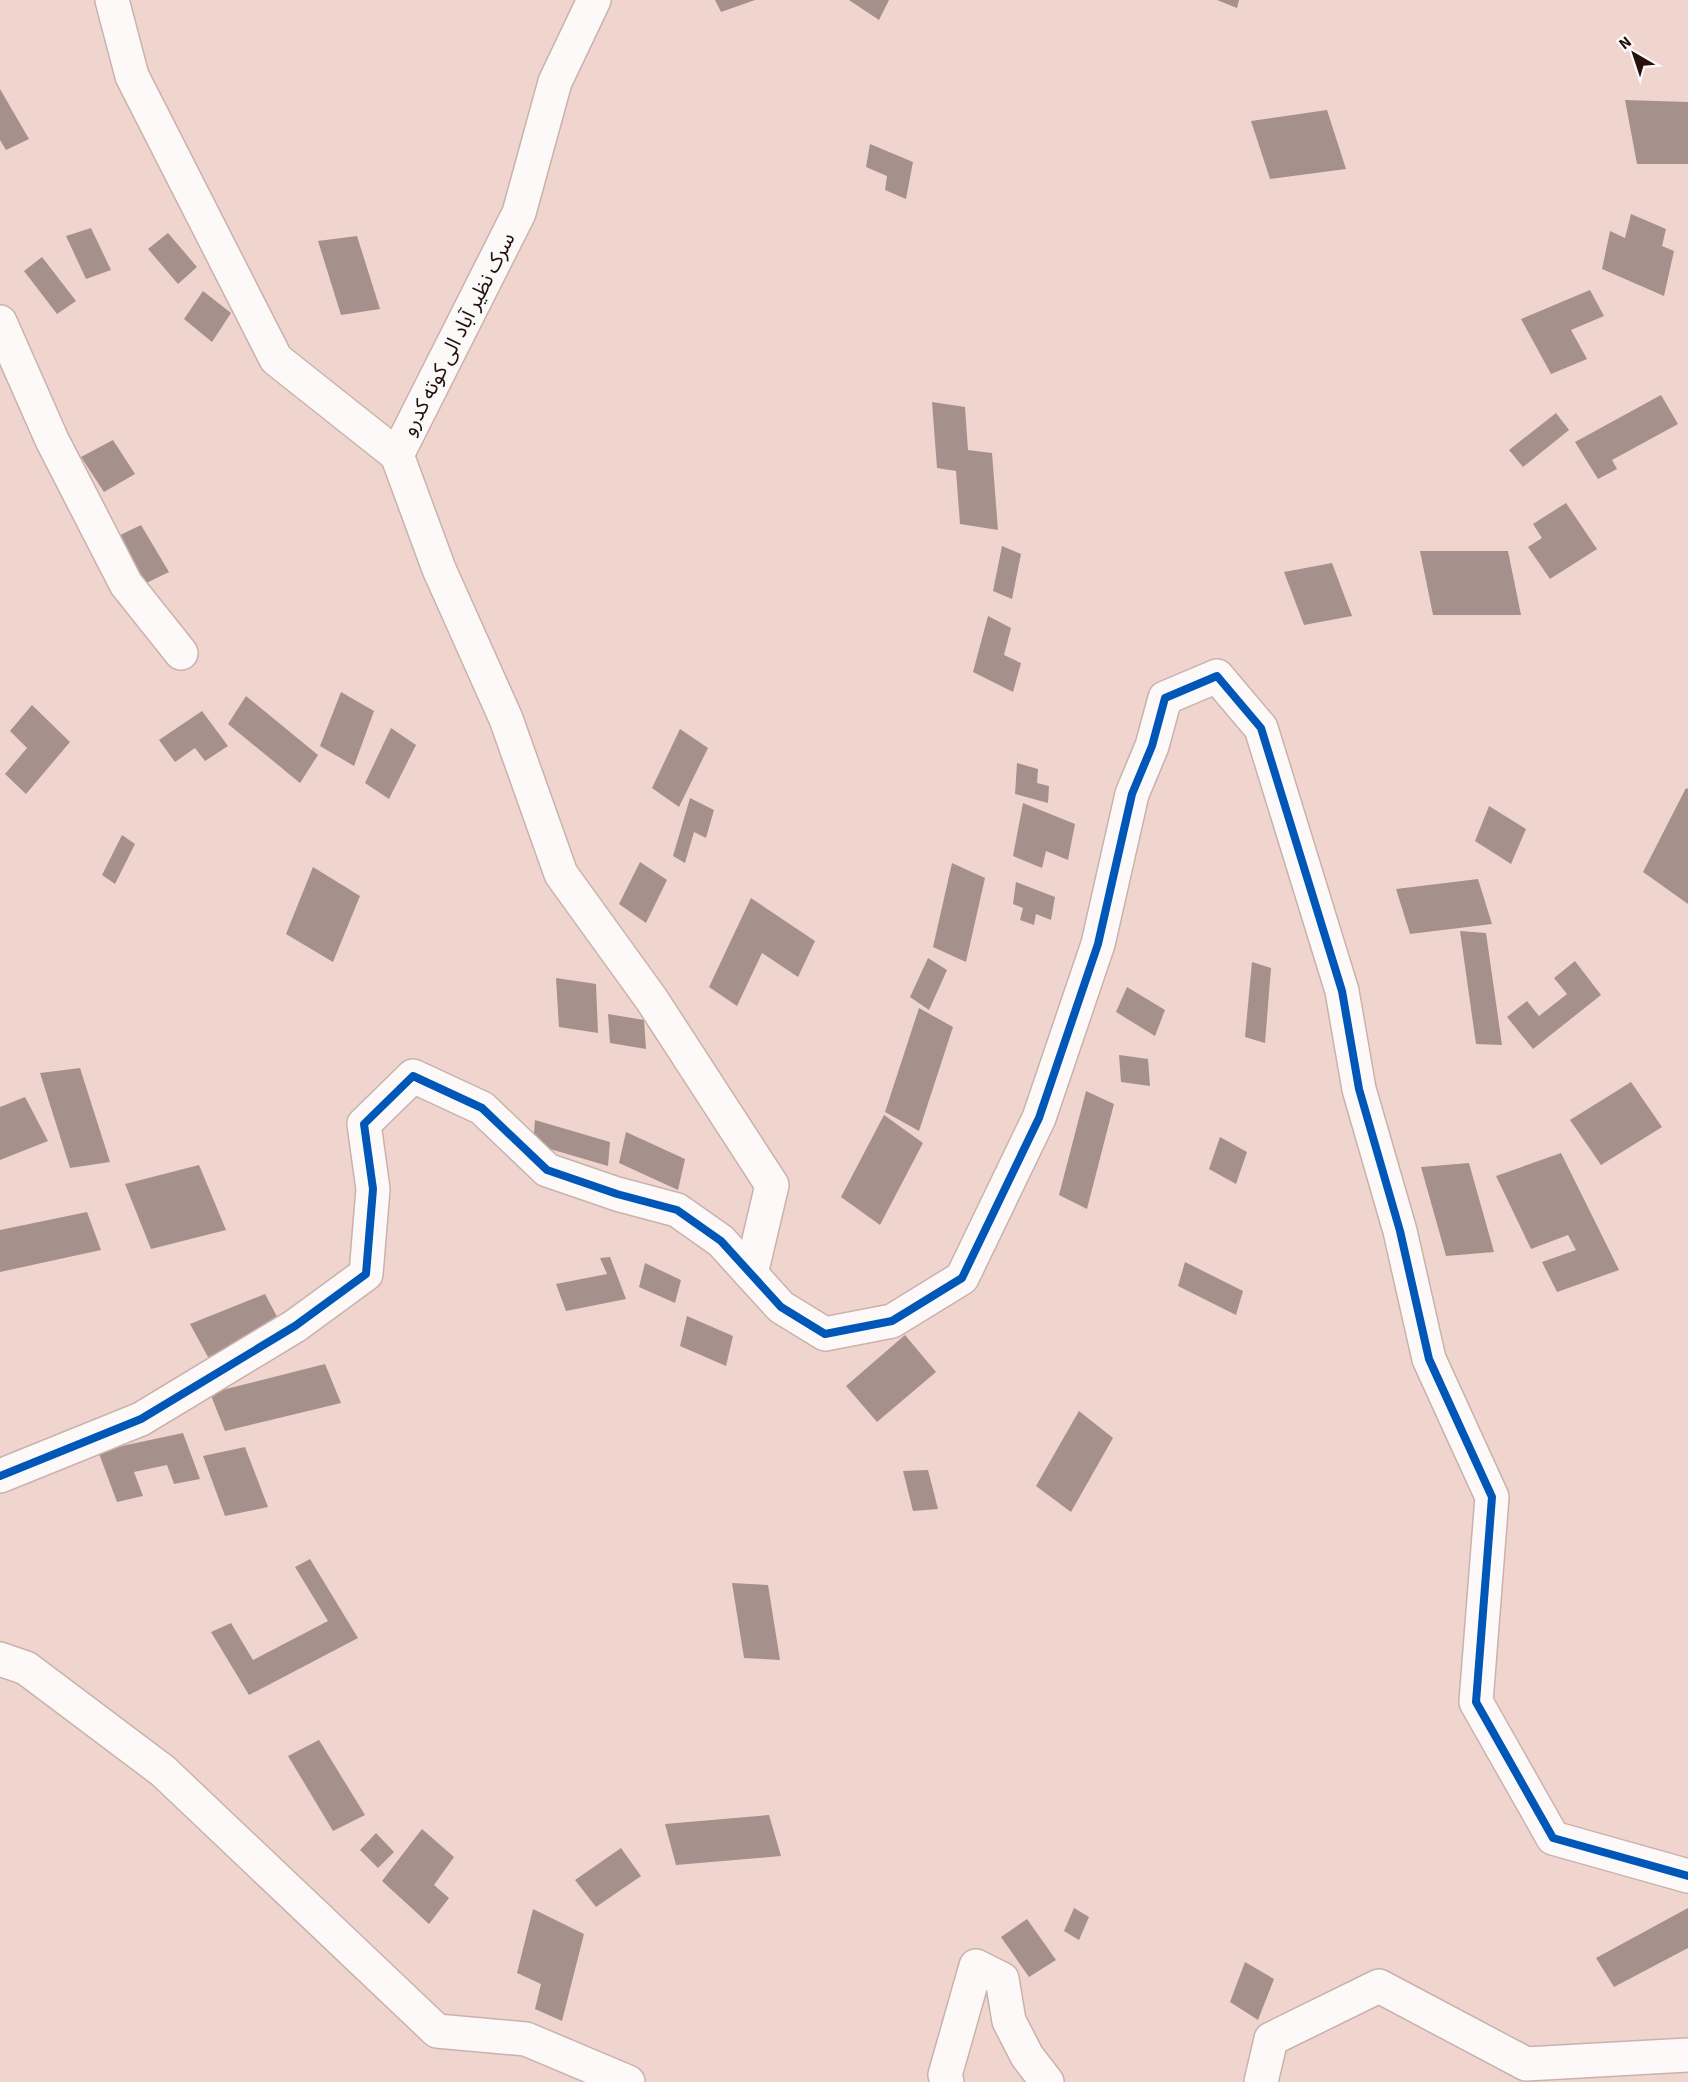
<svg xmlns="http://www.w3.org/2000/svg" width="1688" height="2082" viewBox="0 0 1688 2082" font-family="'Source Sans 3','Noto Sans Arabic',sans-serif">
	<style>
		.building { fill: #a6908b }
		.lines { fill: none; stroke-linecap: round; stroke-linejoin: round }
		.minor-casing { stroke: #c9b2ad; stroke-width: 36 }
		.tertiary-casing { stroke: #c9b2ad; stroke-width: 36 }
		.minor { stroke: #fdf9f8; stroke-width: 33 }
		.tertiary { stroke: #fdf9f8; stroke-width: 33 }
		.cycleway-casing { stroke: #fafafa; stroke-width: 11 }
		.cycleway { stroke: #0057b8; stroke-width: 8 }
		.labels { text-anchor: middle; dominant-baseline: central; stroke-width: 6; stroke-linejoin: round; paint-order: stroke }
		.street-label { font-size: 21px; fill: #26110c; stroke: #fafafa }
	</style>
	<rect width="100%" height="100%" fill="#f0d5cf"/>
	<!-- building -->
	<g class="building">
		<path d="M715,0H755L721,12Z"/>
		<path d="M849,0H889L879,20Z"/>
		<path d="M1217,0H1239L1237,8Z"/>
		<path d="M0,89L29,139L6,150L0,140Z"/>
		<path d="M1625,100L1688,102V164H1637Z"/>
		<path d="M1327,110L1346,169L1270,179L1251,121Z"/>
		<path d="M870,144L913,162L906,199L885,190L887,176L866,167Z"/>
		<path d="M1631,214L1666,229L1662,246L1674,251L1664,296L1602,269L1610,231L1625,238Z"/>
		<path d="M91,228L111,270L86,279L66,236Z"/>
		<path d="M168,233L197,267L178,284L148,249Z"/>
		<path d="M357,236L380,309L341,315L318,241Z"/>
		<path d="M42,257L76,301L57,314L24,271Z"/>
		<path d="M1590,290L1604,316L1571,330L1587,359L1551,374L1521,319Z"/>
		<path d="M203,291L231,313L212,342L184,319Z"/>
		<path d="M1661,395L1678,424L1612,460L1617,469L1598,479L1575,442Z"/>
		<path d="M932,402L965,407L968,450L992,453L998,530L960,524L956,471L937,468Z"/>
		<path d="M1556,413L1569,430L1523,467L1509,450Z"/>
		<path d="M113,440L135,474L104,492L81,457Z"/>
		<path d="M1566,503L1597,549L1550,579L1528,547L1542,538L1533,524Z"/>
		<path d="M141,525L169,572L142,585L114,538Z"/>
		<path d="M1002,546L1021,554L1012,599L993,591Z"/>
		<path d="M1420,551H1508L1521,615H1433Z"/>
		<path d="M1332,563L1352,616L1304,625L1284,572Z"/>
		<path d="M988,616L1011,628L1004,655L1021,663L1013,692L973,672Z"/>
		<path d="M341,692L374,711L354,766L320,746Z"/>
		<path d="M246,696L318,755L300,783L228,724Z"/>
		<path d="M32,705L70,742L26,794L5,774L27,748L10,731Z"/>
		<path d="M202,711L228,746L205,761L195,748L175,762L159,740Z"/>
		<path d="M391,728L416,745L389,799L365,783Z"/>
		<path d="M680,729L708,748L679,807L652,788Z"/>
		<path d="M1017,763L1038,769L1037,783L1049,786L1048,803L1015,794Z"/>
		<path d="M1686,788L1688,789V904L1643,872Z"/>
		<path d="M690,798L714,810L706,838L694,832L685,863L673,856Z"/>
		<path d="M1023,803L1075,824L1068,860L1046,851L1042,868L1013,856Z"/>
		<path d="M1489,806L1526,829L1511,864L1475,841Z"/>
		<path d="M122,835L135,844L115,884L102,875Z"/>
		<path d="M640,862L667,880L646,923L619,904Z"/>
		<path d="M952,863L985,878L966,962L933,947Z"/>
		<path d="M313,867L360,896L333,962L286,934Z"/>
		<path d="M1478,879L1492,924L1410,934L1396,889Z"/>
		<path d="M1016,882L1055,897L1051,920L1036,914L1034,925L1020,920L1023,908L1013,904Z"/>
		<path d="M751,898L815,941L798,977L762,953L737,1006L709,987Z"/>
		<path d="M1460,931L1486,933L1502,1045L1476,1044Z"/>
		<path d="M928,958L947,970L929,1010L910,997Z"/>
		<path d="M1575,961L1601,995L1533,1049L1507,1017L1527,1001L1539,1016L1567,994L1554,978Z"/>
		<path d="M1252,962L1271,968L1265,1043L1245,1037Z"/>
		<path d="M556,978L596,984L598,1033L559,1027Z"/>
		<path d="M1127,987L1165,1010L1155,1036L1116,1012Z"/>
		<path d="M919,1008L953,1027L919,1131L885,1112Z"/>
		<path d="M608,1014L644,1020L646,1049L610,1043Z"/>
		<path d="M1119,1055L1148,1059L1150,1086L1121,1082Z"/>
		<path d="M80,1068L110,1162L70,1168L40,1073Z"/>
		<path d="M1631,1082L1662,1127L1601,1165L1570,1120Z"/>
		<path d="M1086,1091L1114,1104L1087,1209L1059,1195Z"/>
		<path d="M25,1097L48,1141L0,1160V1107Z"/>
		<path d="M884,1115L923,1143L880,1225L841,1197Z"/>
		<path d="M535,1120L610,1142L608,1166L533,1144Z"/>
		<path d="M626,1132L685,1159L678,1190L619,1163Z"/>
		<path d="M1220,1137L1247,1152L1236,1184L1209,1169Z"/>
		<path d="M1561,1153L1619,1270L1557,1292L1542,1262L1576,1250L1568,1235L1531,1249L1496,1176Z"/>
		<path d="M1469,1163L1494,1252L1446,1256L1421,1167Z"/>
		<path d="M199,1165L226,1230L151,1249L125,1184Z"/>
		<path d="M87,1212L101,1250L0,1272V1230Z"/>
		<path d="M610,1257L626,1299L566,1311L556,1284L607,1274L600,1258Z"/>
		<path d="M1185,1262L1243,1291L1236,1315L1178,1286Z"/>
		<path d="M645,1263L681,1280L675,1303L639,1287Z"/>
		<path d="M265,1294L282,1326L208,1357L190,1324Z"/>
		<path d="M687,1316L733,1336L726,1366L680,1346Z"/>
		<path d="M905,1335L936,1372L877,1422L846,1386Z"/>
		<path d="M325,1364L341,1403L225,1431L210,1393Z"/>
		<path d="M1079,1411L1113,1438L1071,1512L1036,1486Z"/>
		<path d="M183,1433L200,1479L174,1484L167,1465L134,1472L143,1496L117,1502L98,1451Z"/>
		<path d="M245,1447L268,1507L225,1516L203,1456Z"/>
		<path d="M928,1470L938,1509L913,1511L903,1471Z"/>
		<path d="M310,1559L358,1638L249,1695L211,1632L231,1623L253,1660L328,1621L295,1567Z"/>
		<path d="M732,1583L768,1585L780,1660L744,1658Z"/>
		<path d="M319,1740L365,1815L333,1831L288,1756Z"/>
		<path d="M769,1815L781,1856L676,1865L665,1824Z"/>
		<path d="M422,1829L454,1857L434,1885L449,1898L429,1924L382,1881Z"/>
		<path d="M376,1833L394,1852L378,1868L360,1850Z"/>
		<path d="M621,1848L641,1876L596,1907L575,1880Z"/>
		<path d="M1074,1908L1089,1917L1079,1940L1064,1931Z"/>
		<path d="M1688,1908V1948L1614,1987L1596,1958Z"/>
		<path d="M533,1909L584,1934L562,2021L535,2009L541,1984L517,1973Z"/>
		<path d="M1027,1919L1056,1960L1029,1977L1001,1937Z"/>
		<path d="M1245,1962L1274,1979L1258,2020L1230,2002Z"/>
	</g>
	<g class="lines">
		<defs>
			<g id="minor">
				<path d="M0,322L52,440L126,584L181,653"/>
				<path d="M397,455L439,569L506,719L561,874L652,1000L772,1185L751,1274"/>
				<path d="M0,1476L141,1419L295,1326L366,1274L373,1189L364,1124L413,1076L482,1108L547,1170L617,1194L677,1210L721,1241L781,1307L825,1334L892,1321L962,1278L1039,1118L1098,944L1132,794L1152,746L1165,698L1217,676L1261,728L1342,991L1359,1089L1400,1231L1429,1359L1492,1497L1476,1702L1553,1838L1688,1876"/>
				<path d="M0,1659L26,1668L163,1771L437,2031L526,2039L628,2082"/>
				<path d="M947,2082L945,2075L976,1966L1002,1979L1009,2021L1027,2056L1047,2082"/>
				<path d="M1261,2082L1271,2039L1379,1986L1526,2064L1688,2055"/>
			</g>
			<path id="tertiary" d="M112,0L132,76L276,359L397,455L519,213L555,82L594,0"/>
		</defs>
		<!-- minor casing -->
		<use href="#minor" class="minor-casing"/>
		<!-- tertiary casing -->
		<use href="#tertiary" class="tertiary-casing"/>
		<!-- minor -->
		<use href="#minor" class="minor"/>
		<!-- tertiary -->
		<use href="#tertiary" class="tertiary"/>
		<defs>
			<path id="cycleway" d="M0,1476L141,1419L295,1326L366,1274L373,1189L364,1124L413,1076L482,1108L547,1170L617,1194L677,1210L721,1241L781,1307L825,1334L892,1321L962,1278L1039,1118L1098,944L1132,794L1152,746L1165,698L1217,676L1261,728L1342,991L1359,1089L1400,1231L1429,1359L1492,1497L1476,1702L1553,1838L1688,1876"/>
		</defs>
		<!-- cycleway casing -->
		<use href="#cycleway" class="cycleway-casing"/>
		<!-- cycleway -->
		<use href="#cycleway" class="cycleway"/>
	</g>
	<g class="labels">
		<!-- street labels -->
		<g class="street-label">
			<text transform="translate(458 334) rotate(-63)">سرک نظیر آباد الی کوته کدرو</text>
		</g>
	</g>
	<!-- north arrow -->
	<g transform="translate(1634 54) rotate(321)" stroke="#fafafa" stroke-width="4.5" paint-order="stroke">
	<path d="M0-4.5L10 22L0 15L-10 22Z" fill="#26110c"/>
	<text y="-9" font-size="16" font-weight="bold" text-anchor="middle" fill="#26110c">N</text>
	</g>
</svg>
